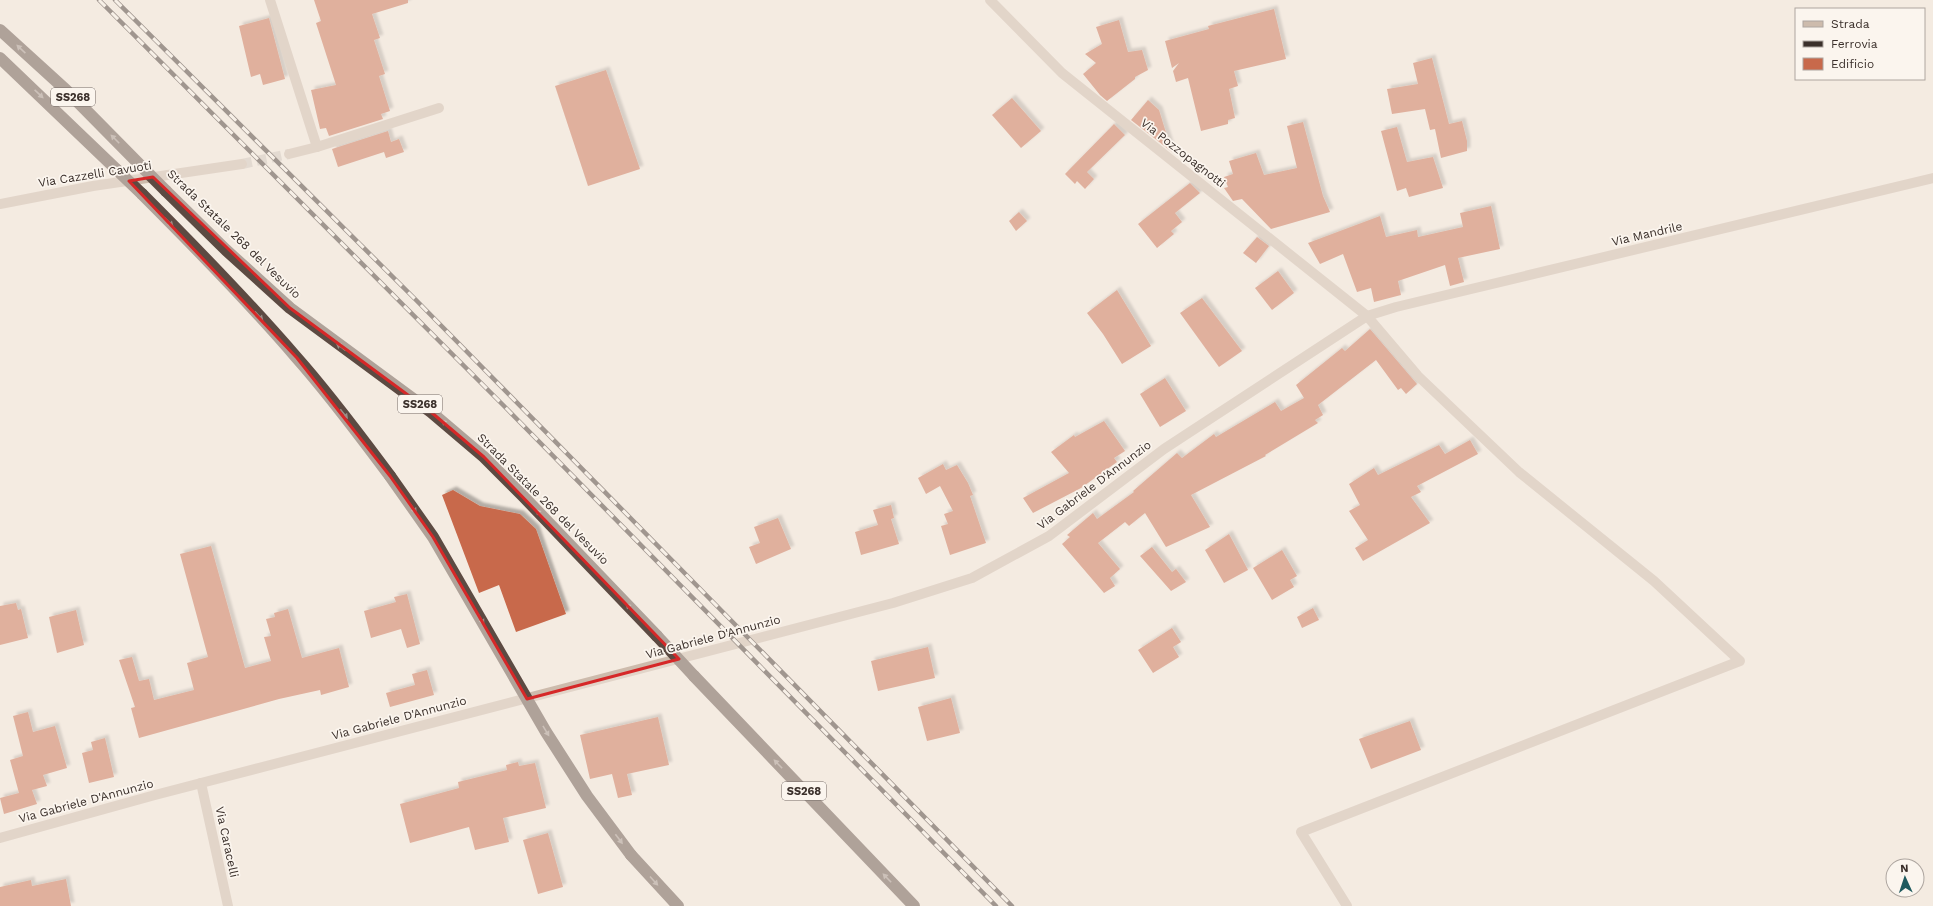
<svg xmlns="http://www.w3.org/2000/svg" width="1933" height="906" viewBox="0 0 1933 906" font-family="'Work Sans',sans-serif">
	<style>
		.building { fill: #c8694b; filter: url(#shadow) }
		.lines { fill: none; stroke-linecap: round; stroke-linejoin: round }
		.street-tunnel { stroke: #cfc6bd; stroke-width: 10; stroke-dasharray: 10 5; stroke-linecap: butt }
		.street { stroke: #cdbbac; stroke-width: 10 }
		.highway { stroke: #5c4a42; stroke-width: 12 }
		.rail-casing { stroke: #3b302b; stroke-width: 4.5 }
		.rail { stroke: #fbf5ee; stroke-width: 3; stroke-dasharray: 9; stroke-linecap: butt }
		.highway-bridge { stroke: #5c4a42; stroke-width: 12 }
		.oneway { fill: #9c8e87 }
		.marked { fill: none; stroke: #d62828; stroke-width: 3; stroke-linejoin: round }
		.labels { text-anchor: middle; dominant-baseline: central; stroke-width: 3.5; stroke-linejoin: round; paint-order: stroke }
		.shield { fill: #fbf5ee; stroke: #756b66; stroke-width: 1 }
		.shield-label { font-size: 11px; font-weight: bold; fill: #3b302b }
		.street-label { font-size: 12px; fill: #3b302b; stroke: #fbf5ee }
	</style>
	<defs>
		<filter id="shadow"><feDropShadow dx="3.5" dy="-3.5" stdDeviation="1" flood-color="#0004"/></filter>
	</defs>
	<rect width="100%" height="100%" fill="#f4ebe1"/>
	<!-- building -->
	<g class="building">
		<path d="M314,0H408V3L372,14L380,38L374,40L385,74L379,76L390,111L381,114L383,119L329,136L326,128L320,129L311,90L336,85L316,23L321,21Z"/>
		<path d="M1274,9L1286,59L1234,71L1238,86L1229,89L1235,118L1228,120V124L1201,131L1188,78L1176,82L1173,71L1179,63L1172,68L1165,41L1209,29L1208,26Z"/>
		<path d="M269,18L285,79L263,85L260,74L251,77L239,26Z"/>
		<path d="M1119,20L1128,52L1142,50L1148,70L1135,77V79L1107,101L1100,95L1083,74L1096,63L1085,54L1102,44L1096,27Z"/>
		<path d="M1432,58L1449,124L1462,121L1467,141V151L1441,158L1435,129L1430,130L1425,109L1392,114L1387,89L1418,84L1413,63Z"/>
		<path d="M606,70L640,169L588,186L555,86Z"/>
		<path d="M1012,98L1041,131L1021,148L992,115Z"/>
		<path d="M1148,100L1159,110L1172,152L1131,120Z"/>
		<path d="M1303,122L1323,196L1330,212L1271,229L1242,199L1233,201L1224,188L1228,187L1224,177L1233,174L1229,161L1256,153L1264,175L1297,168L1287,126Z"/>
		<path d="M1114,124L1125,135L1087,172L1094,179L1085,189L1077,181L1075,184L1065,174Z"/>
		<path d="M1397,127L1407,162L1433,157L1443,188L1409,197L1406,188L1397,191L1381,131Z"/>
		<path d="M388,131L391,142L399,139L404,152L386,158L384,152L338,167L332,149Z"/>
		<path d="M1190,183L1200,193L1175,213L1182,222L1171,231L1174,234L1157,248L1138,224Z"/>
		<path d="M1491,206L1500,249L1458,258L1464,282L1450,286L1445,265L1398,281L1401,295L1374,302L1371,288L1357,292L1343,254L1320,264L1308,243L1380,216L1386,237L1417,230L1418,237L1463,227L1460,213Z"/>
		<path d="M1019,212L1027,221L1016,231L1009,221Z"/>
		<path d="M1257,237L1269,246L1256,263L1243,253Z"/>
		<path d="M1278,271L1294,293L1272,310L1255,288Z"/>
		<path d="M1117,290L1151,346L1122,364L1103,334L1087,313Z"/>
		<path d="M1202,298L1242,351L1219,367L1180,313Z"/>
		<path d="M1370,329L1417,384L1406,394L1401,388L1398,390L1376,360L1318,405L1323,415L1315,420L1318,423L1265,455L1266,456L1191,495L1210,527L1166,547L1145,513L1129,526L1125,522L1098,543L1120,569L1110,578L1115,586L1104,593L1062,544L1070,537L1067,535L1093,513L1097,519L1134,492L1133,491L1177,453L1182,458L1214,434L1216,437L1275,402L1281,411L1304,398L1296,385L1342,348L1345,351Z"/>
		<path d="M1165,378L1186,411L1160,427L1140,394Z"/>
		<path d="M1104,421L1125,451L1114,458L1117,462L1081,488L1033,513L1023,498L1069,473L1051,452L1074,435L1075,437Z"/>
		<path d="M1470,440L1478,454L1417,486L1421,492L1411,497L1430,523L1363,561L1355,548L1368,540L1349,511L1360,505L1349,484L1374,468L1378,475L1439,445L1445,454Z"/>
		<path d="M943,464L946,470L957,465L968,483L973,495L970,496L986,543L950,555L941,526L948,524L944,514L953,511L940,486L926,494L918,478Z"/>
		<path d="M453,490L480,506L520,514L536,529L566,614L516,632L499,585L479,593L442,495Z"/>
		<path d="M891,505L894,518L891,519L899,544L861,555L855,532L878,525L873,510Z"/>
		<path d="M778,518L791,549L756,564L749,547L760,543L754,527Z"/>
		<path d="M1229,534L1248,570L1224,583L1205,550Z"/>
		<path d="M211,546L245,668L271,661L264,637L271,636L266,619L275,617L274,613L288,609L302,658L339,648L349,687L321,695L320,690L279,699L139,738L131,708L135,707L119,660L132,657L139,681L149,679L154,700L194,690L187,663L208,657L180,554Z"/>
		<path d="M1152,547L1172,572L1176,569L1186,582L1171,591L1140,556Z"/>
		<path d="M1282,550L1297,576L1290,580L1294,587L1272,600L1253,568Z"/>
		<path d="M407,594L420,644L407,648L401,629L371,638L364,611L396,602L394,597Z"/>
		<path d="M16,603L18,610L21,609L28,638L0,645V606Z"/>
		<path d="M1313,608L1319,620L1302,628L1297,617Z"/>
		<path d="M76,610L84,645L57,653L49,617Z"/>
		<path d="M1172,628L1181,642L1173,647L1179,657L1153,673L1138,650Z"/>
		<path d="M928,647L935,678L878,691L871,661Z"/>
		<path d="M427,670L434,695L390,707L386,693L415,685L412,674Z"/>
		<path d="M951,698L960,733L927,741L918,707Z"/>
		<path d="M28,712L33,732L55,726L67,768L43,775L47,786L32,790L37,804L4,814L0,798L19,793L10,760L23,756L13,716Z"/>
		<path d="M658,717L669,765L627,774L632,795L618,798L612,774L590,779L580,735Z"/>
		<path d="M1410,721L1421,750L1371,769L1359,739Z"/>
		<path d="M105,738L114,777L89,783L82,753L93,750L91,742Z"/>
		<path d="M518,762L519,766L535,763L546,808L503,818L509,842L475,850L469,827L410,843L400,804L459,788L458,782L507,770L506,765Z"/>
		<path d="M548,833L563,887L538,894L523,840Z"/>
		<path d="M66,879L71,906H0V887L31,880L32,886Z"/>
	</g>
	<g class="lines">
		<!-- street-tunnel -->
		<path class="street-tunnel" d="M242,164L289,154"/>
		<!-- street -->
		<g class="street">
			<path d="M270,0L317,147"/>
			<path d="M990,0L1062,73L1367,316L1418,376L1519,472L1654,581L1740,661L1301,832L1347,906"/>
			<path d="M289,154L317,147L439,108"/>
			<path d="M0,204L93,186L242,164"/>
			<path d="M201,783L228,906"/>
			<path d="M0,838L155,795L893,603L972,578L1049,536L1164,449L1367,316L1396,307L1933,178"/>
		</g>
		<!-- highway -->
		<g class="highway">
			<path d="M0,30L66,90L142,167"/>
			<path d="M0,58L117,170"/>
			<path d="M166,191L226,250L290,308L431,412L484,457L523,496L657,636"/>
			<path d="M142,194C195,247 247,300 296,357C330,395 360,436 390,476"/>
			<path d="M694,676L914,906"/>
			<path d="M631,855L678,906"/>
		</g>
		<defs>
			<g id="rail">
				<path d="M99,0L507,409L996,906"/>
				<path d="M115,0L416,300L1012,906"/>
			</g>
		</defs>
		<!-- rail casing -->
		<use href="#rail" class="rail-casing"/>
		<!-- rail -->
		<use href="#rail" class="rail"/>
		<!-- highway-bridge -->
		<g class="highway-bridge">
			<path d="M142,167L166,191"/>
			<path d="M117,170L142,194"/>
			<path d="M390,476L433,537L546,732L587,796L631,855"/>
			<path d="M657,636L694,676"/>
		</g>
	</g>
	<!-- one-way arrows -->
	<defs><path id="oneway-solid" d="M-6-.8H1V-3.2L6.5 0L1 3.2V.8H-6Z"/></defs>
	<g class="oneway">
		<use href="#oneway-solid" transform="translate(21 49) rotate(-137)"/>
		<use href="#oneway-solid" transform="translate(39 94) rotate(43)"/>
		<use href="#oneway-solid" transform="translate(115 139) rotate(-135)"/>
		<use href="#oneway-solid" transform="translate(169 222) rotate(45)"/>
		<use href="#oneway-solid" transform="translate(259 316) rotate(48)"/>
		<use href="#oneway-solid" transform="translate(341 347) rotate(-143)"/>
		<use href="#oneway-solid" transform="translate(344 414) rotate(52)"/>
		<use href="#oneway-solid" transform="translate(446 424) rotate(-140)"/>
		<use href="#oneway-solid" transform="translate(413 508) rotate(55)"/>
		<use href="#oneway-solid" transform="translate(540 514) rotate(-134)"/>
		<use href="#oneway-solid" transform="translate(630 608) rotate(-134)"/>
		<use href="#oneway-solid" transform="translate(481 619) rotate(60)"/>
		<use href="#oneway-solid" transform="translate(546 731) rotate(59)"/>
		<use href="#oneway-solid" transform="translate(778 764) rotate(-134)"/>
		<use href="#oneway-solid" transform="translate(619 839) rotate(53)"/>
		<use href="#oneway-solid" transform="translate(887 878) rotate(-134)"/>
		<use href="#oneway-solid" transform="translate(654 881) rotate(48)"/>
	</g>
	<!-- marked area -->
	<path d="M0 0H1933V906H0ZM153,177L290,308L431,412L484,457L679,659L527,699L433,537L390,476L297,358L129,181Z" fill="#f4ebe1" fill-opacity=".55" fill-rule="evenodd"/>
	<path class="marked" d="M153,177L290,308L431,412L484,457L679,659L527,699L433,537L390,476L297,358L129,181Z"/>
	<g class="labels">
		<!-- shield labels -->
		<g class="shield">
			<rect x="51" y="88" width="44" height="18" rx="3"/>
			<rect x="398" y="395" width="44" height="18" rx="3"/>
			<rect x="782" y="782" width="44" height="18" rx="3"/>
		</g>
		<g class="shield-label">
			<text x="73" y="97">SS268</text>
			<text x="420" y="404">SS268</text>
			<text x="804" y="791">SS268</text>
		</g>
		<!-- street labels -->
		<g class="street-label">
			<text transform="translate(1183 153) rotate(38)">Via Pozzopagnotti</text>
			<text transform="translate(95 174) rotate(-9)">Via Cazzelli Cavuoti</text>
			<text transform="translate(234 234) rotate(44)">Strada Statale 268 del Vesuvio</text>
			<text transform="translate(1647 234) rotate(-13)">Via Mandrile</text>
			<text transform="translate(1094 485) rotate(-37)">Via Gabriele D'Annunzio</text>
			<text transform="translate(543 499) rotate(45)">Strada Statale 268 del Vesuvio</text>
			<text transform="translate(713 637) rotate(-15)">Via Gabriele D'Annunzio</text>
			<text transform="translate(399 718) rotate(-15)">Via Gabriele D'Annunzio</text>
			<text transform="translate(86 801) rotate(-15)">Via Gabriele D'Annunzio</text>
			<text transform="translate(227 842) rotate(78)">Via Caracelli</text>
		</g>
	</g>
	<!-- legend -->
	<rect x="1795" y="8" width="130" height="72" fill="#fbf5ee" stroke="#aea6a0"/>
	<rect x="1803" y="21" width="20" height="6" fill="#cdbbac" stroke="#aea6a0"/>
	<text x="1831" y="28" font-size="12" fill="#3b302b">Strada</text>
	<rect x="1803" y="41" width="20" height="6" fill="#3b302b" stroke="#aea6a0"/>
	<text x="1831" y="48" font-size="12" fill="#3b302b">Ferrovia</text>
	<rect x="1803" y="58" width="20" height="12" fill="#c8694b" stroke="#aea6a0"/>
	<text x="1831" y="68" font-size="12" fill="#3b302b">Edificio</text>
	<!-- north arrow -->
	<g transform="translate(1905 878) rotate(357)"><circle r="19" fill="#fbf5ee" stroke="#aea6a0"/>
	<path d="M0-3L7 15L0 10L-7 15Z" fill="#1f5a5e"/>
	<text y="-6" font-size="11" font-weight="bold" text-anchor="middle" fill="#3b302b">N</text>
	</g>
</svg>
